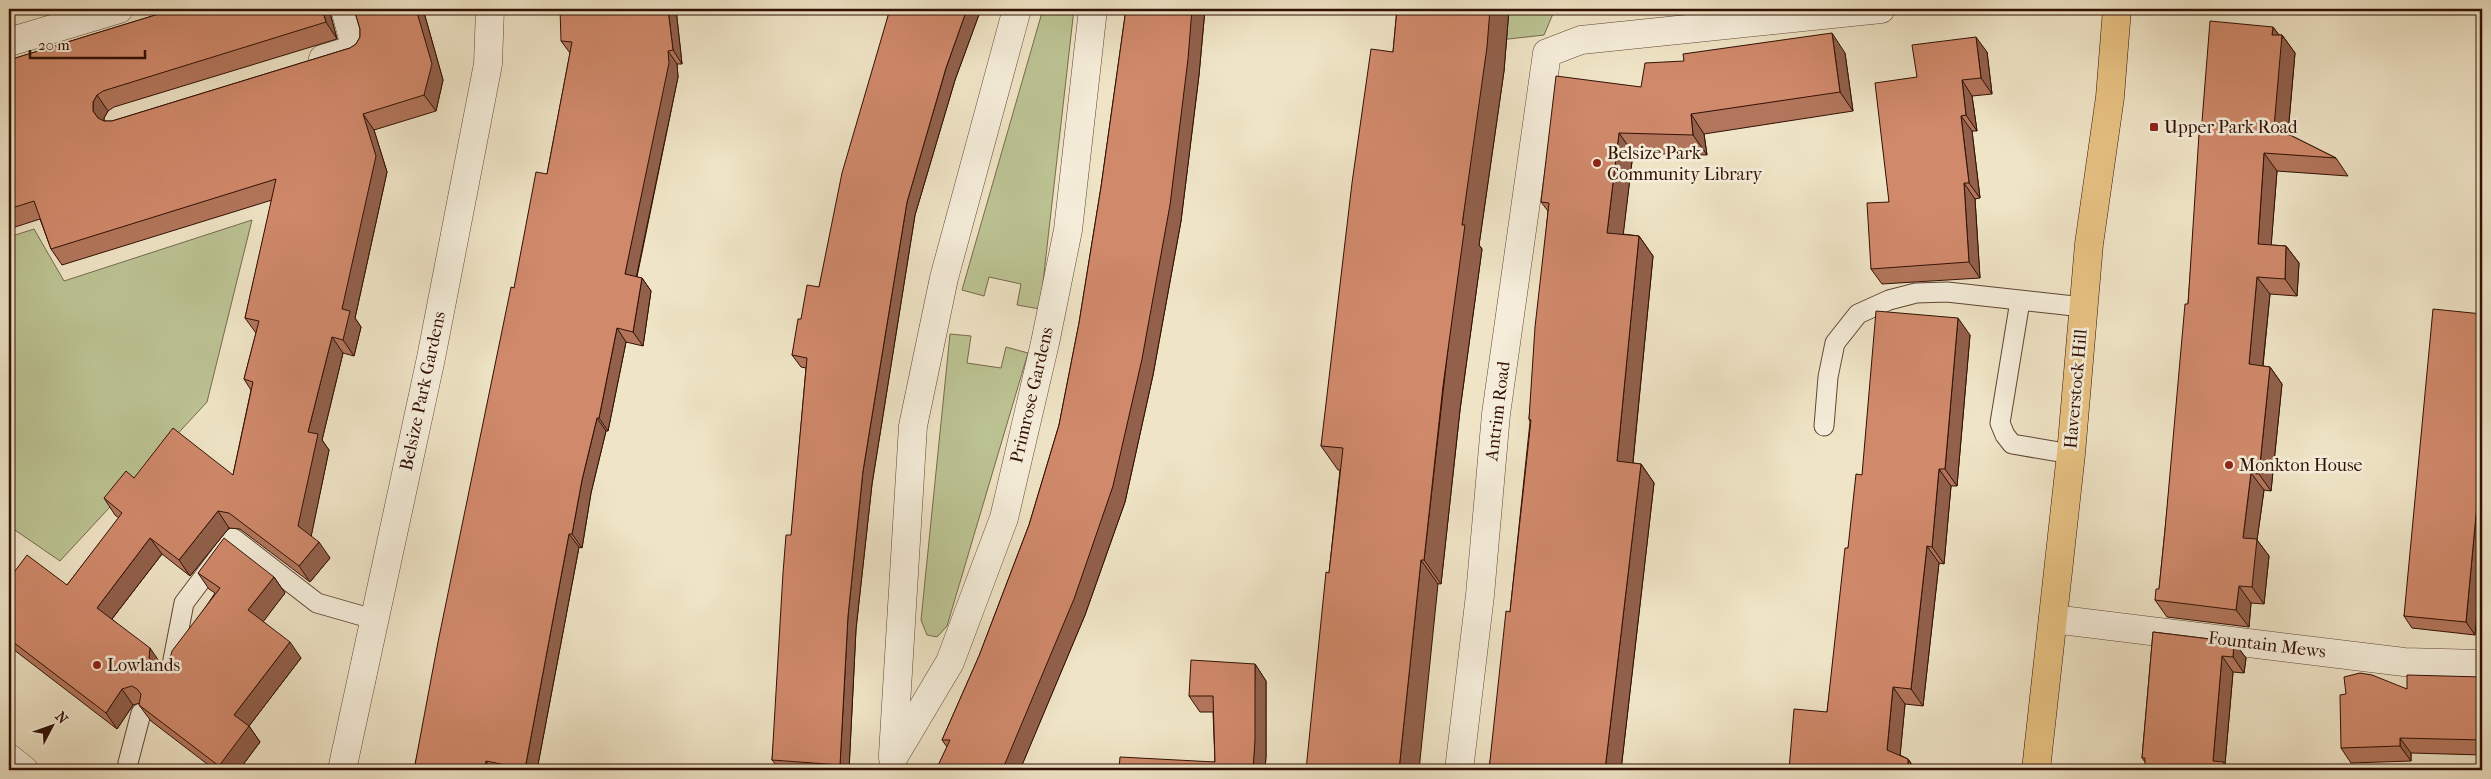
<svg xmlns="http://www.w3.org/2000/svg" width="2491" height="779" viewBox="0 0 2491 779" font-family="'IM FELL French Canon',serif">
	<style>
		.green { fill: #bcc393; stroke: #766a4c }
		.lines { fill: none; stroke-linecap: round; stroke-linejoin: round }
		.lane-casing { stroke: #604534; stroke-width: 21 }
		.street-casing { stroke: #604534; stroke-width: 29 }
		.primary-casing { stroke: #311004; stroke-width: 29 }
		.lane { stroke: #f5edda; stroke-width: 19 }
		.street { stroke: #f5edda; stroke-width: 28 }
		.primary { stroke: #e8c283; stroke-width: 28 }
		.wall { fill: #b3765c; stroke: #311004 }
		.shaded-wall { fill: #92604b; stroke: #311004 }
		.building { fill: #d0896b; stroke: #311004 }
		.poi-dot { fill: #8f2418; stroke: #f5edda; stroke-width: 2 }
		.labels { text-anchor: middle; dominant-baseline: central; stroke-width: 5; stroke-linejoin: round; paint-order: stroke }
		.poi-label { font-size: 18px; fill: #311004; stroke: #f5edda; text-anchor: start }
		.street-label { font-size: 18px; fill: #311004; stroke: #f5edda }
	</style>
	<rect width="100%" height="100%" fill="#efe4c6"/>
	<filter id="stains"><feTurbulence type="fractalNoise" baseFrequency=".004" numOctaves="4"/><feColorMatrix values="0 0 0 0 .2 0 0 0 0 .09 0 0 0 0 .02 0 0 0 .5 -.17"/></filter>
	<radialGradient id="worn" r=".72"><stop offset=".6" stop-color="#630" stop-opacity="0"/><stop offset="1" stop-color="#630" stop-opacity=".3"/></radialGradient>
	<!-- green -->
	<g class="green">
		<path d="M1043,9H1074L1040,309L1017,305L1021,284L989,277L984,296L962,290Z"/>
		<path d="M1492,9H1555L1544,35L1500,40Z"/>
		<path d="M252,220L207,402L60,561L9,526V237L34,229L64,281Z"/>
		<path d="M950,334L971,336L967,363L1001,368L1006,347L1028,353L947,626L937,637L927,635L921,620Z"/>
	</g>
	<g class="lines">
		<defs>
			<g id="lane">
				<path d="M2020,301L2000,423L2005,435L2012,444L2071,454"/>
				<path d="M1824,426L1828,377L1835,343L1858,314L1889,300L1916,293L1947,292L2083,307"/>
				<path d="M171,670L184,603L233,538L317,603L373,619"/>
				<path d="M128,763L141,713"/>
			</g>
			<g id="street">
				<path d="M9,42L119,9"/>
				<path d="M323,59L356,49L345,9"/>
				<path d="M2053,619L2404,662L2482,664"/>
				<path d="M893,754L913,426L944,278L1017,9"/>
				<path d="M9,758L24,770"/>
				<path d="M893,758L950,662L1004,518L1045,343L1068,230L1093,9"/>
				<path d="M342,770L431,358L488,64L490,9"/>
				<path d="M1459,770L1480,595L1496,414L1547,53L1581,40L1881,9"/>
			</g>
			<path id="primary" d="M2036,770L2071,454L2089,244L2110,97L2117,9"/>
		</defs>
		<!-- lane casing -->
		<use href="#lane" class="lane-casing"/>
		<!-- street casing -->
		<use href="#street" class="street-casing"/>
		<!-- primary casing -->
		<use href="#primary" class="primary-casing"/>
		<!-- lane -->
		<use href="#lane" class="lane"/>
		<!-- street -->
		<use href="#street" class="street"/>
		<!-- primary -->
		<use href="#primary" class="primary"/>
	</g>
	<!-- wall -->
	<g class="wall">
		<path d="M175,9H330V13L337,39L114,107L108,111L104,118V121H112L350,48L356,44L360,37V29L354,9H423L443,80L436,111L374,130L387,172L355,318L361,327L354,356L343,353L322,440L329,450L311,536L330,558L310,582L240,529L229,528L190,576L162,554L112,619L161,664V665L163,666L169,662L215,593L209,589L198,573L274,577L285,593L263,621L301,658L249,726L260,742L239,770H215L151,721L139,705L140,703L133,705L117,729L9,646V579L67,585L119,518L115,515L104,498L134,478L233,475L251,390L244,379L256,333L245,318L272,200L62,265L51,249L40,219L9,229V60Z"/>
		<path d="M676,9L682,64H677L678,77L637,277L642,278L651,291L643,346L626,342L608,431H606L591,493L582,548L579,547L537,770H414L514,288L547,174L570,53L561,41Z"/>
		<path d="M890,9H981L955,80L915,215L872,484L856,629L849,770H780L772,760L806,368L801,367L792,355L801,319L819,287Z"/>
		<path d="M1126,9H1205L1199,75L1181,221L1153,375L1125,502L1085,615L1021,767L936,770L947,747L942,740L979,656L1029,525L1059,425L1079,323L1101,187Z"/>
		<path d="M1397,9H1509L1504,71L1479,245L1482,249L1460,410L1441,584L1329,573L1340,470H1338L1321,446L1393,52Z"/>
		<path d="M2273,27L2279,35H2282L2295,53L2288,134L2336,158L2348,176L2277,171L2271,245L2286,246L2299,263L2297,296L2270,294L2263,366L2270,367L2282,384L2271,491L2264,490L2257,540L2269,556L2264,604L2251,603L2249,627L2167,617L2155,600L2159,589L2188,304L2201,134Z"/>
		<path d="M1987,52L1992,94L1972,96L1977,131H1972L1980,198L1975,199L1980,278L1882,284L1871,269L1889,202L1917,77Z"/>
		<path d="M1845,53L1853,111L1704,134L1707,155L1633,153L1623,234L1639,236L1653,256L1633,463L1641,464L1654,483L1621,770H1489L1510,612L1530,422L1529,419L1548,211L1541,202L1641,87Z"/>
		<path d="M2482,314V555L2475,635L2412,628L2404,616Z"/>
		<path d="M1970,335L1957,486H1951L1944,564L1939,563L1923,706L1905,704L1900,755L1908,759L1916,770H1789L1827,712L1848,548L1862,475Z"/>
		<path d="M2153,632L2234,642L2246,658L2244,673L2233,672L2225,764L2145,762L2142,758Z"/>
		<path d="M1255,664L1266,681V756L1265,770H1119L1215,762L1213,712H1200L1189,696Z"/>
		<path d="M2482,677V755L2411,753V761L2351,763L2341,748L2407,689Z"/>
	</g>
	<!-- shaded-wall -->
	<g class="shaded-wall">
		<path d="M322,9H330V13L337,39L326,22Z"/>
		<path d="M416,9H423L443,80L436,111L424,95Z"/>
		<path d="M668,9H676L682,64L673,50Z"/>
		<path d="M967,9H981L955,80L915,215L872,484L856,629L849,770H844L840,765L848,616L863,471L907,202L946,68Z"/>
		<path d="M1192,9H1205L1199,75L1181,221L1153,375L1125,502L1085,615L1020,770L1004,766Z"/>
		<path d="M1490,9H1509L1504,71L1479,245L1482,249L1460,410L1441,584L1424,560L1462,225Z"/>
		<path d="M2273,27L2282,39V35L2295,53L2287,144L2274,127L2272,35Z"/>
		<path d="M1832,33L1845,53L1853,111L1840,92Z"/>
		<path d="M1976,37L1987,52L1992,94L1981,78Z"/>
		<path d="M668,51L677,64L678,77L634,288L625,274Z"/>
		<path d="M1962,80L1972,96L1977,131L1966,115Z"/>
		<path d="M97,95L108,111L104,118V127L93,111V102Z"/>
		<path d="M363,114L374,130L387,172L355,318L361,327L354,356L343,340L342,309Z"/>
		<path d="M1691,114L1704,134L1707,155L1693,135Z"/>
		<path d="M1961,116L1972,131L1980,198L1969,183Z"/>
		<path d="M1619,133L1633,153L1621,253L1607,233Z"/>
		<path d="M2264,153L2277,171L2270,261L2258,244Z"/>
		<path d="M1964,183L1975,199L1980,278L1969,262Z"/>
		<path d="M1639,236L1653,256L1631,481L1617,461Z"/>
		<path d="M2286,246L2299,263L2297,296L2285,279Z"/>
		<path d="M2257,277L2270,294L2261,382L2249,364Z"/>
		<path d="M642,278L651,291L643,346L633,332Z"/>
		<path d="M1958,318L1970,335L1957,486L1945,469Z"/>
		<path d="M617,328L626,342L608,431L599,418Z"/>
		<path d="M332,337L343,353L322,440L329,450L310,542L298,526L308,432Z"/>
		<path d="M2270,367L2282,384L2271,491L2259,474Z"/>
		<path d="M597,418L606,431L591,493L582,548L572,534L582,480Z"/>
		<path d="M2482,451V555L2475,635L2466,622Z"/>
		<path d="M1641,464L1654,483L1621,770H1605Z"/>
		<path d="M1939,469L1951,486L1944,564L1932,547Z"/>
		<path d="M2251,473L2264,490L2257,540L2269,556L2264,604L2252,587L2243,538Z"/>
		<path d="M218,511L229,528L190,576L179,560Z"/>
		<path d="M569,534L579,547L537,770H526L525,769Z"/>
		<path d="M150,538L162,554L108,624L97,608Z"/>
		<path d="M319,542L330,558L310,582L299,566Z"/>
		<path d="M1927,546L1939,563L1923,706L1911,689Z"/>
		<path d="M1421,560L1438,584L1419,770H1399Z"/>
		<path d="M274,577L285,593L260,626L248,610Z"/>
		<path d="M2239,586L2251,603L2249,627L2236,610Z"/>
		<path d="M290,642L301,658L249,726L260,742L239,770H222L219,766L234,715Z"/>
		<path d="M2234,642L2246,658L2244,673L2233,657Z"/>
		<path d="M150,648L161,664L160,674L149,658Z"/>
		<path d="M2222,656L2233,672L2225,764L2230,770H2219L2213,761Z"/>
		<path d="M1255,664L1266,681V756L1265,770H1253Z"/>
		<path d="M1893,687L1905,704L1899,767L1887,750Z"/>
		<path d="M122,689L133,705L117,729L106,713Z"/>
		<path d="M2400,738L2411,753V761L2400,746Z"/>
		<path d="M1908,759L1916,770H1908Z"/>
		<path d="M486,761L492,770H484Z"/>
	</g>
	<!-- building -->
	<g class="building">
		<path d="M175,9H322L326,22L103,91L97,95L93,102V111L98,118L104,121H112L350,48L356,44L360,37V29L354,9H416L432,64L424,95L363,114L376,156L342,309L350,311L343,340L332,337L308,432L318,434L298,526L319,542L299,566L229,513L218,511L179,560L150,538L97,608L150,648L149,658L152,663L163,666L169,662L172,651L220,588L198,573L224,538L274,577L248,610L290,642L234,715L249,726L219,766L139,705L141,694L137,689L132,686L122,689L106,713L9,639V579L27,555L67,585L122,513L104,498L126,471L134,478L173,428L233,475L253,382L244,379L259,321L245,318L276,179L51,249L34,201L9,209V60Z"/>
		<path d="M560,9H668L673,50L668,51L669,63L625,274L642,278L633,332L617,328L599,418H597L582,480L572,534H569L525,769L486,761L484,770H414L438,642L511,287L514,288L536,172L547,174L572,42L561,41Z"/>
		<path d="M890,9H967L946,68L907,202L863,471L848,616L840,765L772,760L783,573L786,535H791L807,358L792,355L798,319H801L807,285L819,287L842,173Z"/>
		<path d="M1126,9H1192L1188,59L1170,205L1142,359L1113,486L1074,599L1004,766L1085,770H936L950,740H942L979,656L1029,525L1059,425L1079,323L1101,187Z"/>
		<path d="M1397,9H1490L1487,47L1462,225H1465L1443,386L1424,560H1421L1399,770H1306L1326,572L1329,573L1343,448L1321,446L1352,183L1371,49L1393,52Z"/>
		<path d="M2210,21L2273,27L2272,35H2282L2274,127L2336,158L2264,153L2258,244L2286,246L2285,279L2257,277L2249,364L2270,367L2259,474L2251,473L2243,538L2257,539L2252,587L2239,586L2236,610L2155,600L2156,589H2159L2165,530L2185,304H2188L2199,134H2201Z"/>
		<path d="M1832,33L1840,92L1691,114L1693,135L1619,133L1607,233L1639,236L1617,461L1641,464L1605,770H1489L1506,611L1510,612L1531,420L1529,419L1535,327L1549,203L1541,202L1556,76L1641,87L1645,63L1684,61L1683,54Z"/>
		<path d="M1976,37L1981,78L1962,80L1966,115L1961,116L1969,183H1964L1969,262L1871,269L1867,203L1889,202L1875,83L1917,77L1912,45Z"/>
		<path d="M2433,309L2482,314V451L2466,622L2404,616Z"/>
		<path d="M1876,311L1958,318L1945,469H1939L1932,547L1927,546L1911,689L1893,687L1887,750L1908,759V770H1789L1794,709L1827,712L1845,548H1848L1856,474L1862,475Z"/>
		<path d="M2153,632L2234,642L2233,657L2222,656L2213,761L2224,762L2223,770H2145V758H2142Z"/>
		<path d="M1191,660L1255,664V740L1253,770H1119L1120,757L1215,762L1213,696H1189Z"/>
		<path d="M2360,673L2372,675L2407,689V675L2482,677V740L2400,738V746L2341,748L2340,695L2346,694L2344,677Z"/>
	</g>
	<!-- markers -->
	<g class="poi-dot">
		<rect x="2149" y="122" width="10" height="10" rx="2.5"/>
		<circle cx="1597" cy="163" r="5"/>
		<circle cx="2229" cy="465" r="5"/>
		<circle cx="97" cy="665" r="5"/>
	</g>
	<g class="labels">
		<!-- poi labels -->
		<g class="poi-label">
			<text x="2164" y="127">Upper Park Road</text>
			<text x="1607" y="153">Belsize Park<tspan x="1607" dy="21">Community Library</tspan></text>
			<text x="2239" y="465">Monkton House</text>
			<text x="107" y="665">Lowlands</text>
		</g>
		<!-- street labels -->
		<g class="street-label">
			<text transform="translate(2076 389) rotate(-85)">Haverstock Hill</text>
			<text transform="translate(423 391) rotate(-78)">Belsize Park Gardens</text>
			<text transform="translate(1032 395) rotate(-77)">Primrose Gardens</text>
			<text transform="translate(1498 411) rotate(-83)">Antrim Road</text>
			<text transform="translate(2267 645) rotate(7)">Fountain Mews</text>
		</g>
	</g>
	<!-- margin -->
	<rect width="2491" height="779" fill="none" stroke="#efe4c6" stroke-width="30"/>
	<rect x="10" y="10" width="2471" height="759" fill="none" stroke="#311004" stroke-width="2.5"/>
	<rect x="15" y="15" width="2461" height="749" fill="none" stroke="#311004"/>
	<!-- north arrow -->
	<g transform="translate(52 726) rotate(49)" stroke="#f5edda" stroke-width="4" paint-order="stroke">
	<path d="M0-4L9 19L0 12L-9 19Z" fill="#311004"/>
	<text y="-8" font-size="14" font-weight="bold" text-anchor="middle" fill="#311004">N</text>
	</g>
	<!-- scale -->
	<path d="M30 50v8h115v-8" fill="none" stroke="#311004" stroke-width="2.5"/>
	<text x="38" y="50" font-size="15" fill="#311004" stroke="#f5edda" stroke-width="4" paint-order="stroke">20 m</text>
	<rect width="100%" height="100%" filter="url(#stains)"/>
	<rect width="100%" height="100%" fill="url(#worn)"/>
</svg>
